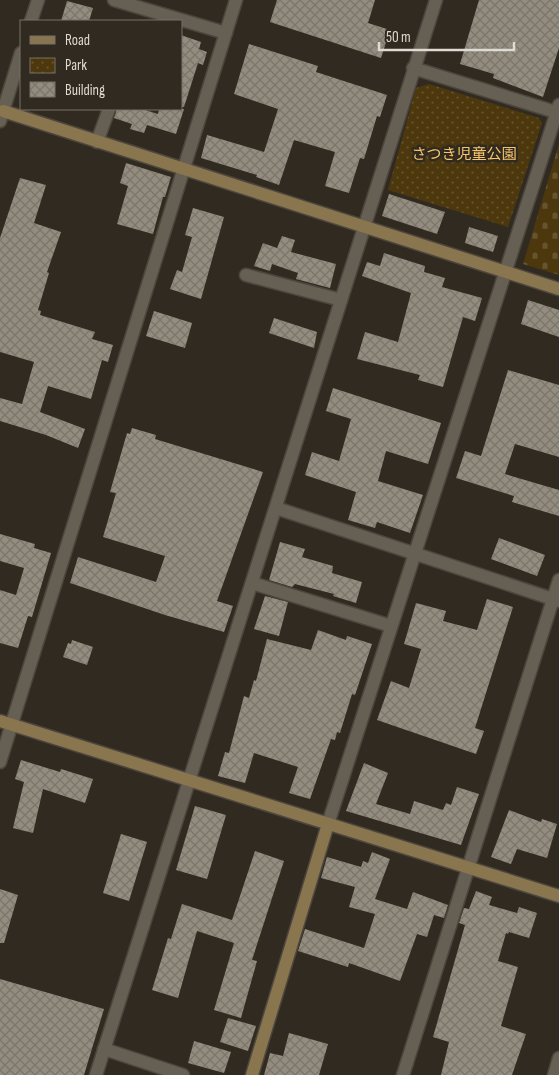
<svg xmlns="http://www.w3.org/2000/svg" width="559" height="1075" viewBox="0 0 559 1075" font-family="'Sofia Sans Condensed','Noto Sans JP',sans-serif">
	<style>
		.cemetery { fill: url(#cemetery-stones) }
		.park { fill: url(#park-dots) }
		.building { fill: url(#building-cross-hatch) }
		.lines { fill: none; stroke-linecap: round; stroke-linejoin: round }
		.street-casing { stroke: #4c463e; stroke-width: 15 }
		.secondary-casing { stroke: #4c463e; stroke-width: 15 }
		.street { stroke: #665f53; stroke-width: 12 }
		.secondary { stroke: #89754e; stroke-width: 12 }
		.labels { text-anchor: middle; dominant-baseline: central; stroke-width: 5; stroke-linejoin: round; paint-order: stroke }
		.park-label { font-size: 15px; fill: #f7c469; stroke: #302a20 }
	</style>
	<defs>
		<pattern id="cemetery-stones" width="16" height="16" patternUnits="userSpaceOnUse" patternTransform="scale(1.25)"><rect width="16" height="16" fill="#4d380e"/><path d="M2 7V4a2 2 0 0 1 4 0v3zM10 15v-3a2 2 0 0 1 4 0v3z" fill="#665430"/></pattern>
		<pattern id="park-dots" width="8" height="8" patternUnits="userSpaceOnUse" patternTransform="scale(1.25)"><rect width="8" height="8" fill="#4d380e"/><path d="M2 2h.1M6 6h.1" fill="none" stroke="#665430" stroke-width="1.8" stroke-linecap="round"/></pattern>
		<pattern id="building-cross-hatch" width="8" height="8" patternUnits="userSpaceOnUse" patternTransform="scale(1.25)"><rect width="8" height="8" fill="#938c7f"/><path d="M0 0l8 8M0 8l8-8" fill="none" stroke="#7b766c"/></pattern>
	</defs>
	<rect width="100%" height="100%" fill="#302a20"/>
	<!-- cemetery -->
	<path class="cemetery" d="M559,144V275L523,264Z"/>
	<!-- park -->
	<path class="park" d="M429,84L539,118L542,123L508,227L388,190L416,88Z"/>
	<!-- building -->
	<g class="building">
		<path d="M277,0H375L368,23L390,30L381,58L270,22Z"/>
		<path d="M479,0H559V48L543,97L493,78L494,74L460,64Z"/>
		<path d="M67,1L93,8L89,21H61Z"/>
		<path d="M181,35L201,42L199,49L207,52L203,65L198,63L184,107H181Z"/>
		<path d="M249,44L318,66L316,72L387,95L380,117L377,116L364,159L360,158L349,193L325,186L335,152L294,140L279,185L256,177L257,175L201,158L207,135L264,152L278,109L234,94Z"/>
		<path d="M117,109H142L158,114L159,109H184L176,134L147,125L144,133L130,129L132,124L114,118Z"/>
		<path d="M126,163L171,177L165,197H163L153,234L117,224L128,186L120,183Z"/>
		<path d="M20,178L46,185L34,223L61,232L47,272L49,273L38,310L41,311L40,315L95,332L92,339L113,345L108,362L102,360L91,399L48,386L40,412L85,429L78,448L46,435L0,421V398L22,404L34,362L0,352V238Z"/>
		<path d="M389,194L445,212L437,234L382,216Z"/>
		<path d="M193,208L224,217L201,299L170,289L177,270L182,272L192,237L185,235Z"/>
		<path d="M469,227L498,236L493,252L465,243Z"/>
		<path d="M282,236L295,240L291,252L336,264L330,288L296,279L298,273L272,264L270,271L254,266L263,243L277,248Z"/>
		<path d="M384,253L425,266L424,272L445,278L442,287L482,298L475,321L463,317L443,387L418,380L420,375L357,359L365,332L398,342L411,293L362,276L367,262L380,266Z"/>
		<path d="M528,300L559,310V337L521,324Z"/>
		<path d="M154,311L192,323L185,348L146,336Z"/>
		<path d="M274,318L317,332L314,348L269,333Z"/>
		<path d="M508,370L559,385V457L515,444L505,474L559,490V516L512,502L514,496L456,478L465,451L481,456Z"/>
		<path d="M333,388L441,423L428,464L386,451L378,481L423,495L410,533L377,522L375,528L348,520L356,492L305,475L312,452L339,461L351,419L326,411Z"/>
		<path d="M132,428L156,435L155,439L263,472L217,601L233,606L224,632L165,615L70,583L78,557L156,582L165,556L103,537L116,493L110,492L127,433L130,434Z"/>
		<path d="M0,534L35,544L34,548L51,553L32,617L28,616L18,648L0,643V590L16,595L24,568L0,561Z"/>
		<path d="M499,538L545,555L537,576L491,559Z"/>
		<path d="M280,542L305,549L302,557L333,566L332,573L362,582L356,603L333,596L334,594L295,584L292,587L269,580Z"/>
		<path d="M265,596L288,602L279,636L254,629Z"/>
		<path d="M487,599L513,607L475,728L484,731L476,754L377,720L391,681L409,688L421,649L404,644L416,603L446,611L443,621L477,630Z"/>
		<path d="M318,630L346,640L347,636L372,644L355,695L352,694L340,733L337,732L335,740L331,739L310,799L289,793L298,767L254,753L245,783L218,776L225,752L229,753L244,696L249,698L254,680L256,681L267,639L311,650Z"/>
		<path d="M72,640L93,647L87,665L63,657L68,643L71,644Z"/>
		<path d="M21,760L60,772L61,769L93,779L85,803L43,789L33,833L13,828L24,782L15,779Z"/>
		<path d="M364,763L388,773L376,804L410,814L414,801L443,810L446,803L451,805L457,787L479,794L461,845L346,811Z"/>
		<path d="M195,806L226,815L207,879L176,870Z"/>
		<path d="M509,810L541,822L542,819L557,824L547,858L517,849L511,864L491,857Z"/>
		<path d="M121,834L147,842L129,901L103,893Z"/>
		<path d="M255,851L284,861L252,960L257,961L241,1018L214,1010L234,943L197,931L178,998L152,990L168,938L171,939L182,904L232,920Z"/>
		<path d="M372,852L390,859L375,899L407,909L413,892L448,905L444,918L434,915L427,937L417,934L400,981L349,963L348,967L298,951L305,929L364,948L375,914L349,907L355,887L321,878L327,857L361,867L363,861L368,863Z"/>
		<path d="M0,889L18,895L4,943H0Z"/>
		<path d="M476,891L492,897L489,905L517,913L519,907L537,913L529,938L509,932L508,934L506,933L498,961L518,967L501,1026L526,1034L512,1075H441L449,1042L433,1037L465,925L459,923L464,908L469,909Z"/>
		<path d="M0,979L104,1009L84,1075H0Z"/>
		<path d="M228,1018L256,1026L248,1051L220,1042Z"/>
		<path d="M289,1033L328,1044L319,1075H264L270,1053L283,1056Z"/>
		<path d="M194,1041L231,1052L224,1073L188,1063Z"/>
	</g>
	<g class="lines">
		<defs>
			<g id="street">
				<path d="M114,0L226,33"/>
				<path d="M31,21L38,0"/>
				<path d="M413,68L559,113"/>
				<path d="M0,121L21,53"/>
				<path d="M97,142L109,109"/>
				<path d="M246,275L341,300"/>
				<path d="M276,508L559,601"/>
				<path d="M252,583L391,626"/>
				<path d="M0,762L236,0"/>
				<path d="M328,824L559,105"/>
				<path d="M104,1049L183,1075"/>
				<path d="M96,1075L436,0"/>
				<path d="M403,1075L559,580"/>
				<path d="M554,1075L559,1058"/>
			</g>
			<g id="secondary">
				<path d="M3,111L559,289"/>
				<path d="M0,721L559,896"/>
				<path d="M252,1075L328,824"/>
			</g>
		</defs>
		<!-- street casing -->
		<use href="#street" class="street-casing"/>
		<!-- secondary casing -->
		<use href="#secondary" class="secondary-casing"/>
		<!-- street -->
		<use href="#street" class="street"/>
		<!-- secondary -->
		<use href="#secondary" class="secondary"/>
	</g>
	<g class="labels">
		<!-- park labels -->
		<g class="park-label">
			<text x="464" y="154">さつき児童公園</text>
		</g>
	</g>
	<!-- legend -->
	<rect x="20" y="20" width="162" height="90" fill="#302a20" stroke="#767168"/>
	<rect x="30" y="36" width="25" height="8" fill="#89754e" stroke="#767168"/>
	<text x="65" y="45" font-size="15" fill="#dfdbd4">Road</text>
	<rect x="30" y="58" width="25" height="15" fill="url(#park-dots)" stroke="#767168"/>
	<text x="65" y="70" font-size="15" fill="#dfdbd4">Park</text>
	<rect x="30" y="82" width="25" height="15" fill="url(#building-cross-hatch)" stroke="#767168"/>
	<text x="65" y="95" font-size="15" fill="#dfdbd4">Building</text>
	<!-- scale -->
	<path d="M379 42v8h135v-8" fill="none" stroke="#dfdbd4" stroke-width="2.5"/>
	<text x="386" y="42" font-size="15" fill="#dfdbd4" stroke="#302a20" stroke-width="4" paint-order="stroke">50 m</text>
</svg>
